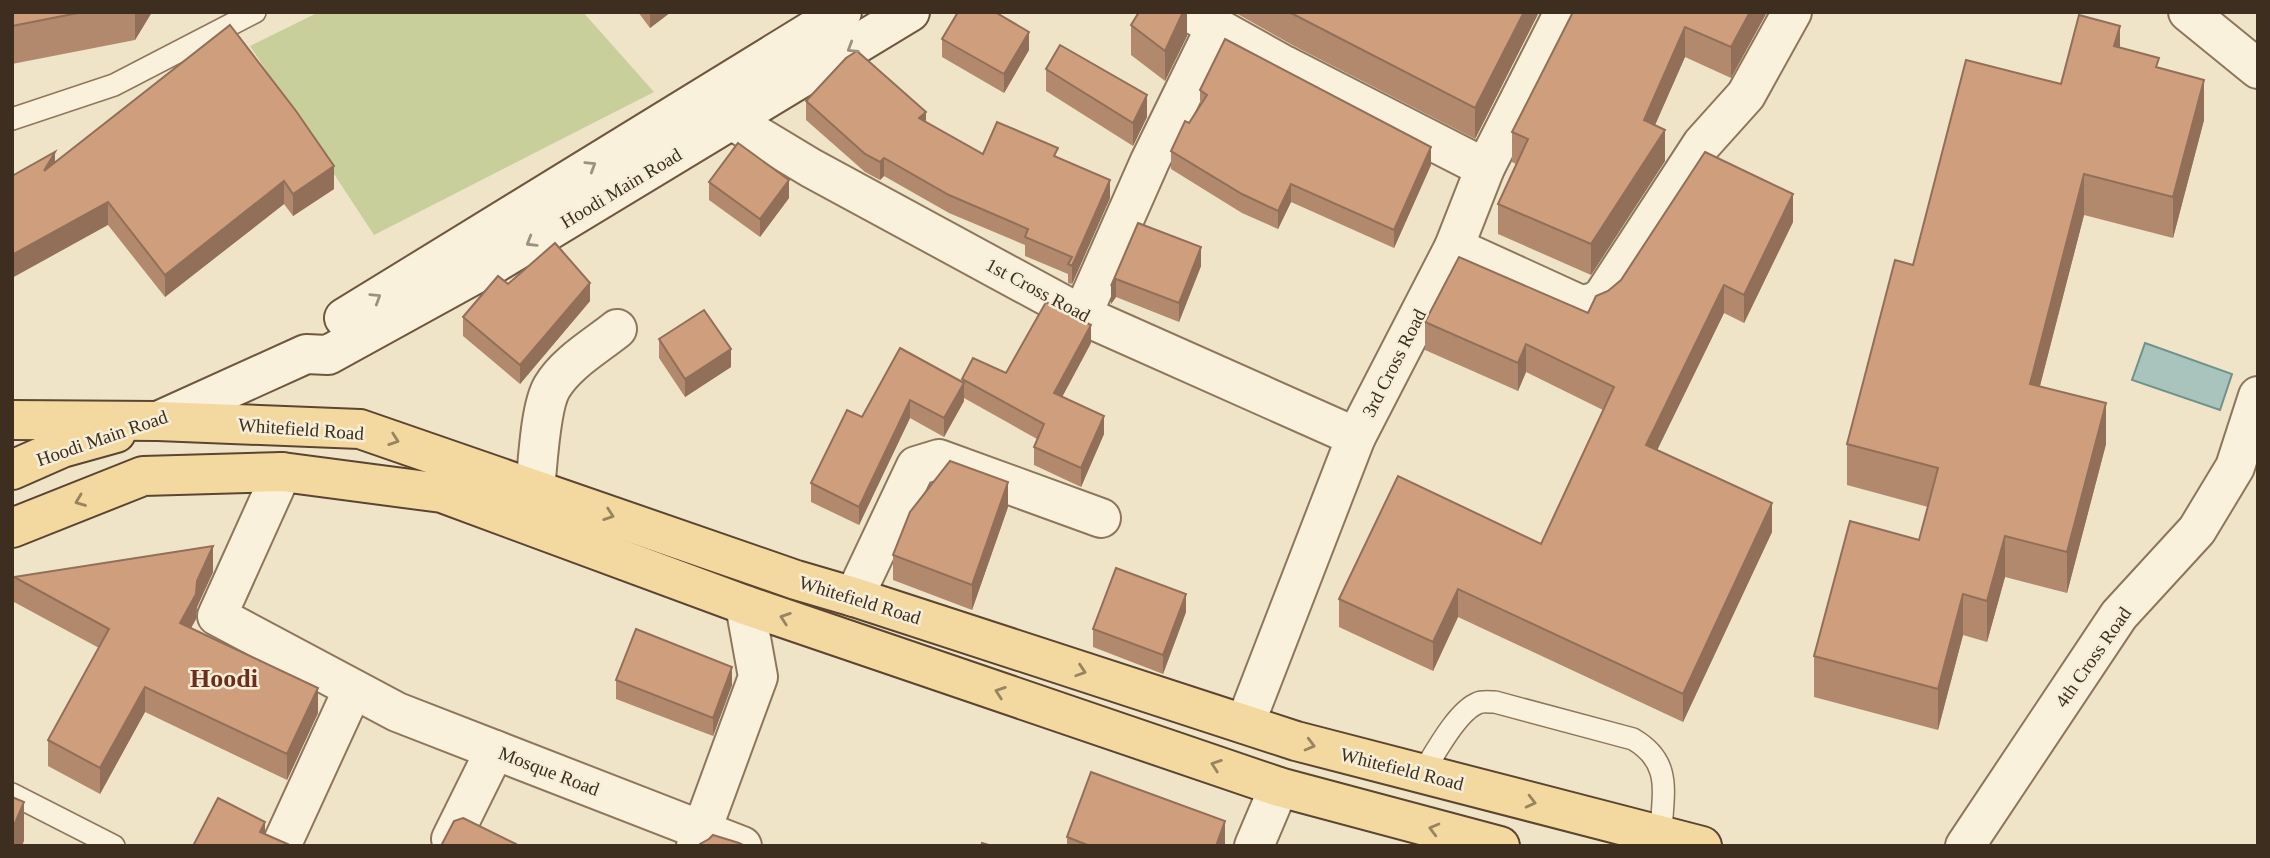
<svg xmlns="http://www.w3.org/2000/svg" width="2270" height="858" viewBox="0 0 2270 858" font-family="Georgia,serif">
	<style>
		.green { fill: #c9cf9b }
		.water { fill: #a9c4bc; stroke: #6f938a; stroke-width: 2 }
		.lines { fill: none; stroke-linecap: round; stroke-linejoin: round }
		.service-casing { stroke: #8d765c; stroke-width: 24 }
		.minor-casing { stroke: #8d765c; stroke-width: 42 }
		.tertiary-casing { stroke: #8d765c; stroke-width: 42 }
		.secondary-casing { stroke: #6f573f; stroke-width: 42 }
		.primary-casing { stroke: #5b4430; stroke-width: 42 }
		.service { stroke: #faf1dc; stroke-width: 21 }
		.minor { stroke: #faf1dc; stroke-width: 38 }
		.tertiary { stroke: #faf1dc; stroke-width: 38 }
		.secondary { stroke: #faf1dc; stroke-width: 38 }
		.primary { stroke: #f3d9a0; stroke-width: 38 }
		.wall { fill: #b2896c }
		.shaded-wall { fill: #916f58 }
		.building { fill: #cf9f7d; stroke: #916f58; stroke-width: 2 }
		.oneway { stroke: #9c907e }
		.oneway2 { stroke: #988460 }
		.labels { text-anchor: middle; dominant-baseline: central; stroke-width: 5; stroke-linejoin: round; paint-order: stroke }
		.street-label { font-size: 19px; fill: #3d2e20; stroke: #f7eed8 }
		.district-label { font-size: 26px; font-weight: bold; fill: #6b2e1e; stroke: #f7eed8 }
	</style>
	<rect width="100%" height="100%" fill="#f0e4c8"/>
	<!-- green -->
	<path class="green" d="M319,12H583L654,92L374,235L250,46Z"/>
	<!-- water -->
	<path class="water" d="M2145,343L2232,374L2220,410L2132,380Z"/>
	<g class="lines">
		<defs>
			<g id="service">
				<path d="M12,119L114,85L255,12"/>
				<path d="M1422,774C1434,755 1457,711 1478,703C1482,701 1490,702 1495,702L1633,739C1674,763 1662,794 1661,835"/>
				<path d="M12,794L114,846"/>
			</g>
			<g id="minor">
				<path d="M1189,12L1284,65L1485,168"/>
				<path d="M2188,12L2258,69"/>
				<path d="M706,101L733,121L811,168L1082,315L1356,437"/>
				<path d="M1454,247L1581,305L1595,302L1603,296L1702,144L1746,95L1792,12"/>
				<path d="M1082,315L1150,161L1215,28"/>
				<path d="M282,472L217,616L397,712L742,846"/>
				<path d="M535,489C538,463 540,407 552,387C566,363 596,346 617,329"/>
				<path d="M854,597L916,466L939,459L1101,518"/>
				<path d="M1245,724L1356,437L1454,247L1485,168L1564,12"/>
				<path d="M451,839L495,750"/>
				<path d="M281,846L353,689"/>
				<path d="M696,846L758,677L745,605"/>
				<path d="M1965,846L2119,615L2197,530L2235,467L2258,396"/>
			</g>
			<path id="tertiary" d="M1254,846L1279,787"/>
			<g id="secondary">
				<path d="M344,318L842,12"/>
				<path d="M158,421L306,354L328,355L497,262L910,12"/>
			</g>
			<g id="primary">
				<path d="M12,420L158,421L360,429L796,580L854,597L1296,741L1702,846"/>
				<path d="M12,470L62,448L116,433"/>
				<path d="M12,528L143,476L282,472L442,493L745,605L1279,787L1500,846"/>
			</g>
		</defs>
		<!-- service casing -->
		<use href="#service" class="service-casing"/>
		<!-- minor casing -->
		<use href="#minor" class="minor-casing"/>
		<!-- tertiary casing -->
		<use href="#tertiary" class="tertiary-casing"/>
		<!-- secondary casing -->
		<use href="#secondary" class="secondary-casing"/>
		<!-- primary casing -->
		<use href="#primary" class="primary-casing"/>
		<!-- service -->
		<use href="#service" class="service"/>
		<!-- minor -->
		<use href="#minor" class="minor"/>
		<!-- tertiary -->
		<use href="#tertiary" class="tertiary"/>
		<!-- secondary -->
		<use href="#secondary" class="secondary"/>
		<!-- primary -->
		<use href="#primary" class="primary"/>
	</g>
	<!-- wall -->
	<g class="wall">
		<path d="M12,12H152L135,40L12,64Z"/>
		<path d="M638,12H671L650,28Z"/>
		<path d="M1187,12V36L1165,81L1131,55V25Z"/>
		<path d="M1234,12H1539L1475,139L1294,46Z"/>
		<path d="M1573,12H1767L1731,78L1685,57L1655,125L1665,161L1591,275L1498,234V204L1516,164L1512,162V132Z"/>
		<path d="M230,25L334,189L293,216L284,204L165,297L108,225L55,162Z"/>
		<path d="M942,39L1029,50L1004,93L942,57Z"/>
		<path d="M2120,48L2159,68L2204,120L2173,238L2084,215L2040,386L2106,444L2067,593L2005,577L1987,642L1963,635L1938,730L1814,697V656L1919,540L1928,507L1847,485V444L2061,84Z"/>
		<path d="M1046,69L1147,117L1133,146L1046,91Z"/>
		<path d="M1200,90L1431,165L1394,248L1291,202L1278,229L1242,213L1171,169V151L1200,106Z"/>
		<path d="M806,101L926,122L983,154L1058,158L1110,198L1072,284L1068,283V274L1025,256V245L949,213L884,176L880,180L865,172L806,120Z"/>
		<path d="M709,182L789,198L760,237L709,200Z"/>
		<path d="M1793,222L1744,323L1724,313L1657,450L1772,532L1683,722L1458,617L1433,671L1339,627V599L1541,544L1603,410L1526,372L1518,391L1425,350V322L1588,313Z"/>
		<path d="M1138,223L1201,266L1179,322L1116,297L1111,304V286Z"/>
		<path d="M508,284L590,301L520,384L463,336V317Z"/>
		<path d="M659,339L731,367L685,397L659,358Z"/>
		<path d="M1091,343L1062,397L1104,434L1081,487L1034,465V447L1037,439L964,398V401L944,437L910,418L859,525L811,502V483L862,417L962,382V379L1006,373Z"/>
		<path d="M1008,507L972,610L893,580V555Z"/>
		<path d="M213,572L197,607L196,619L191,628L318,713L287,780L145,712L100,794L48,766V740L99,648L14,602V577Z"/>
		<path d="M1186,612L1163,674L1093,647V629Z"/>
		<path d="M616,680L732,685L713,736L616,699Z"/>
		<path d="M1067,837L1225,846H1067Z"/>
	</g>
	<!-- shaded-wall -->
	<g class="shaded-wall">
		<path d="M135,12H152L135,40Z"/>
		<path d="M650,12H671L650,28Z"/>
		<path d="M1183,12H1187V36L1165,81V51Z"/>
		<path d="M1524,12H1539L1475,139V108Z"/>
		<path d="M1750,12H1767L1731,78V47Z"/>
		<path d="M2120,26V67L2114,46Z"/>
		<path d="M1685,27V57L1644,150V120Z"/>
		<path d="M1029,32V50L1004,93V74Z"/>
		<path d="M2204,80V120L2173,238V197Z"/>
		<path d="M1147,95V117L1133,146V123Z"/>
		<path d="M926,112V130L919,118Z"/>
		<path d="M1665,130V161L1591,275V244Z"/>
		<path d="M1431,147V165L1394,248V230Z"/>
		<path d="M55,152V175L44,171Z"/>
		<path d="M884,158V176L880,180V162Z"/>
		<path d="M334,166V189L293,216V194Z"/>
		<path d="M2084,174V215L2030,424V384Z"/>
		<path d="M789,180V198L760,237V219Z"/>
		<path d="M1110,180V198L1072,284V266Z"/>
		<path d="M284,181V204L165,297V275Z"/>
		<path d="M1291,184V202L1278,229V211Z"/>
		<path d="M1793,194V222L1744,323V295Z"/>
		<path d="M108,202V225L12,278V255Z"/>
		<path d="M1201,247V266L1179,322V303Z"/>
		<path d="M1116,279V297L1111,304V286Z"/>
		<path d="M590,283V301L520,384V365Z"/>
		<path d="M1724,285V313L1646,473V445Z"/>
		<path d="M1091,325V343L1054,412V393Z"/>
		<path d="M1526,344V372L1518,391V363Z"/>
		<path d="M731,349V367L685,397V379Z"/>
		<path d="M964,383V401L944,437V418Z"/>
		<path d="M910,400V418L859,525V507Z"/>
		<path d="M2106,403V444L2067,593V552Z"/>
		<path d="M1104,416V434L1081,487V468Z"/>
		<path d="M1008,482V507L972,610V585Z"/>
		<path d="M1772,503V532L1683,722V694Z"/>
		<path d="M2005,536V577L1987,642V601Z"/>
		<path d="M213,546V572L197,607L196,619L180,648V623Z"/>
		<path d="M1458,589V617L1433,671V642Z"/>
		<path d="M1186,594V612L1163,674V655Z"/>
		<path d="M1963,594V635L1938,730V689Z"/>
		<path d="M732,667V685L713,736V718Z"/>
		<path d="M145,687V712L100,794V768Z"/>
		<path d="M318,688V713L287,780V754Z"/>
		<path d="M24,802V841L22,846H12V830Z"/>
		<path d="M1225,821V846H1216Z"/>
		<path d="M265,822V846L260,832Z"/>
	</g>
	<!-- building -->
	<g class="building">
		<path d="M12,12H83L12,26Z"/>
		<path d="M958,12H995L1029,32L1004,74L942,39Z"/>
		<path d="M1139,12H1183L1165,51L1131,25Z"/>
		<path d="M1289,12H1524L1475,108Z"/>
		<path d="M1573,12H1750L1731,47L1685,27L1644,120L1665,130L1591,244L1498,204L1528,139L1512,132Z"/>
		<path d="M2079,15L2120,26L2114,46L2159,58L2156,67L2204,80L2173,197L2084,174L2030,384L2106,403L2067,552L2005,536L1987,601L1963,594L1938,689L1814,656L1850,521L1919,540L1938,468L1847,444L1895,260L1913,265L1966,60L2061,84Z"/>
		<path d="M230,25L296,111L334,166L293,194L284,181L165,275L108,202L12,255V176L55,152L44,171Z"/>
		<path d="M1225,39L1431,147L1394,230L1291,184L1278,211L1242,194L1171,151L1185,121L1189,123L1207,95L1200,90Z"/>
		<path d="M1060,45L1147,95L1133,123L1046,69Z"/>
		<path d="M857,51L926,112L919,118L983,154L997,122L1058,148L1054,156L1110,180L1072,266L1068,264L1072,257L1025,237L1028,229L949,195L884,158L880,162L865,154L806,101L846,58Z"/>
		<path d="M738,143L789,180L760,219L709,182Z"/>
		<path d="M1705,152L1793,194L1744,295L1724,285L1646,445L1772,503L1683,694L1458,589L1433,642L1339,599L1398,476L1541,544L1614,387L1526,344L1518,363L1425,322L1459,257L1588,313L1596,296L1608,291L1621,280Z"/>
		<path d="M1138,223L1201,247L1179,303L1116,279L1111,286Z"/>
		<path d="M555,243L590,283L520,365L463,317L498,276L508,284Z"/>
		<path d="M1046,302L1091,325L1054,393L1104,416L1081,468L1034,447L1044,424L962,379L973,358L1006,373Z"/>
		<path d="M704,310L731,349L685,379L659,339Z"/>
		<path d="M900,348L964,383L944,418L910,400L859,507L811,483L847,410L862,417Z"/>
		<path d="M950,461L1008,482L972,585L893,555L910,512Z"/>
		<path d="M213,546L197,581L196,594L180,623L318,688L287,754L145,687L100,768L48,740L109,629L14,577Z"/>
		<path d="M1116,568L1186,594L1163,655L1093,629Z"/>
		<path d="M636,629L732,667L713,718L616,680Z"/>
		<path d="M1091,772L1225,821L1216,846H1090L1067,837Z"/>
		<path d="M12,797L24,802L12,830Z"/>
		<path d="M218,798L265,822L260,832L292,846H193Z"/>
		<path d="M463,818L516,844L515,846H441L454,821Z"/>
		<path d="M713,835L739,843L745,846H699L700,844L709,839Z"/>
		<path d="M982,843L992,846H981Z"/>
	</g>
	<!-- one-way arrows -->
	<defs><path id="oneway-chevron" d="M-2-3.5L2.5 0L-2 3.5" fill="none" stroke-width="1.6" stroke-linecap="round" stroke-linejoin="round" transform="scale(1.75)"/></defs>
	<g class="oneway">
		<use href="#oneway-chevron" transform="translate(852 48) rotate(148)"/>
		<use href="#oneway-chevron" transform="translate(591 166) rotate(-32)"/>
		<use href="#oneway-chevron" transform="translate(531 242) rotate(149)"/>
		<use href="#oneway-chevron" transform="translate(376 298) rotate(-32)"/>
	</g>
	<g class="oneway2">
		<use href="#oneway-chevron" transform="translate(394 440) rotate(19)"/>
		<use href="#oneway-chevron" transform="translate(80 501) rotate(159)"/>
		<use href="#oneway-chevron" transform="translate(609 515) rotate(19)"/>
		<use href="#oneway-chevron" transform="translate(785 618) rotate(-161)"/>
		<use href="#oneway-chevron" transform="translate(1081 671) rotate(18)"/>
		<use href="#oneway-chevron" transform="translate(1000 692) rotate(-161)"/>
		<use href="#oneway-chevron" transform="translate(1310 745) rotate(15)"/>
		<use href="#oneway-chevron" transform="translate(1216 765) rotate(-161)"/>
		<use href="#oneway-chevron" transform="translate(1531 802) rotate(14)"/>
		<use href="#oneway-chevron" transform="translate(1434 829) rotate(-165)"/>
	</g>
	<g class="labels">
		<!-- street labels -->
		<g class="street-label">
			<text transform="translate(621 188) rotate(-31)">Hoodi Main Road</text>
			<text transform="translate(1038 290) rotate(28)">1st Cross Road</text>
			<text transform="translate(1394 363) rotate(-63)">3rd Cross Road</text>
			<text transform="translate(301 429) rotate(4)">Whitefield Road</text>
			<text transform="translate(102 438) rotate(-19)">Hoodi Main Road</text>
			<text transform="translate(860 600) rotate(17)">Whitefield Road</text>
			<text transform="translate(2093 657) rotate(-55)">4th Cross Road</text>
			<text transform="translate(1402 769) rotate(14)">Whitefield Road</text>
			<text transform="translate(549 771) rotate(21)">Mosque Road</text>
		</g>
		<!-- district labels -->
		<g class="district-label">
			<text x="224" y="678">Hoodi</text>
		</g>
	</g>
	<!-- border -->
	<rect width="2270" height="858" fill="none" stroke="#3d2e20" stroke-width="28"/>
</svg>
